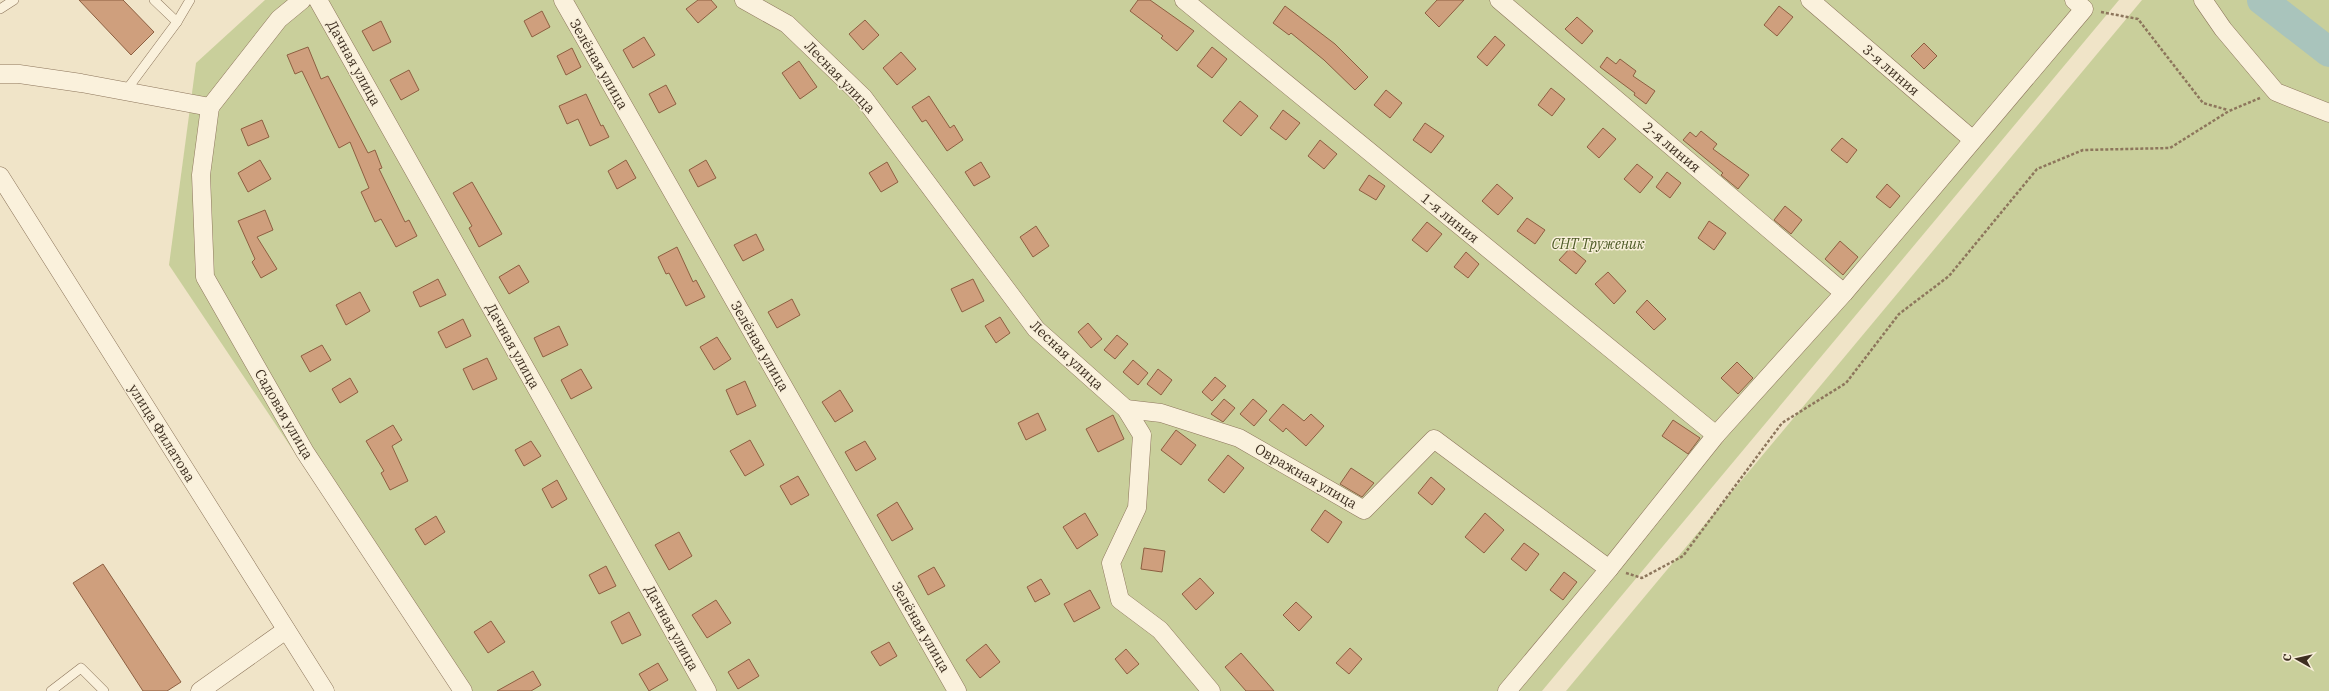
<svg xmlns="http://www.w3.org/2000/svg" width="2329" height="691" viewBox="0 0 2329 691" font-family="'IBM Plex Serif',serif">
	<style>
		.green { fill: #c9cf9b }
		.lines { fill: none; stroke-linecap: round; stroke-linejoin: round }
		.river { stroke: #a9c4bc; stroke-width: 30 }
		.building { fill: #cf9f7d; stroke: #8d5f41 }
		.service-casing { stroke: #8d765c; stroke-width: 10 }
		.minor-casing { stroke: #8d765c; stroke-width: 19 }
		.path { stroke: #8d765c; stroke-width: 2.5; stroke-dasharray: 3 2; stroke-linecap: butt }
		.service { stroke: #faf1dc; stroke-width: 9 }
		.minor { stroke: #faf1dc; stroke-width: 18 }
		.labels { text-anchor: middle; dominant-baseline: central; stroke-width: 3; stroke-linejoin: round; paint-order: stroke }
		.street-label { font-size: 14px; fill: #3d2e20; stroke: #f7eed8 }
		.park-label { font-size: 14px; font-style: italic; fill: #4d5a26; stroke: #f7eed8 }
	</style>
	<rect width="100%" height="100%" fill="#f0e4c8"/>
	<!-- green -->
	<g class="green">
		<path d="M265,0H2119L1542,691H454L169,265L196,63Z"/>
		<path d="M2142,0H2329V691H1566Z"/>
	</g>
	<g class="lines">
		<!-- river -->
		<path class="river" d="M2262,0L2329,52"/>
	</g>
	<!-- building -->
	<g class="building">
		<path d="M79,0H123L154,32L131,55Z"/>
		<path d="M698,0H711L717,7L698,23L686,9Z"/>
		<path d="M1138,0H1150L1194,31L1177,51L1161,38L1163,36L1130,11Z"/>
		<path d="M1437,0H1464L1439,27L1425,13Z"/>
		<path d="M1285,6L1335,44L1368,77L1355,90L1324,60L1291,33L1289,35L1273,23Z"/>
		<path d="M1779,6L1793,17L1777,36L1764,25Z"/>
		<path d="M542,11L550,27L532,37L524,21Z"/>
		<path d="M1577,17L1593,31L1582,44L1565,29Z"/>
		<path d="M865,20L879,35L863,50L849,34Z"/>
		<path d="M381,21L391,42L373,51L362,31Z"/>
		<path d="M1495,36L1505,45L1487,66L1477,57Z"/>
		<path d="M644,37L655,55L633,68L623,50Z"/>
		<path d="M1924,43L1937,56L1924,69L1911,56Z"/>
		<path d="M308,47L321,79L328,76L368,153L375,150L382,168L379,169L405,222L409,220L417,236L396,247L381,219L375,222L361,192L369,188L350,142L339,148L302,71L295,74L287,55Z"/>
		<path d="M1212,47L1227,59L1212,78L1197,66Z"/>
		<path d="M572,48L581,67L566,75L557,56Z"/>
		<path d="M901,52L916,69L897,85L883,68Z"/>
		<path d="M1607,57L1616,64L1620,59L1636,71L1633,76L1655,91L1646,104L1634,95L1635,93L1600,67Z"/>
		<path d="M799,61L817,87L800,99L782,73Z"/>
		<path d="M409,70L419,90L401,100L390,80Z"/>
		<path d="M666,85L676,104L659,113L649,94Z"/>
		<path d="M1551,88L1565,99L1552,116L1538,105Z"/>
		<path d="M1386,90L1402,103L1390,118L1374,105Z"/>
		<path d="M586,94L601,126L603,125L609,137L590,146L578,119L567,124L559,106Z"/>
		<path d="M929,96L950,128L954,125L963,140L947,151L926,120L922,122L912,107Z"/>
		<path d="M1240,101L1258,116L1241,136L1223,121Z"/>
		<path d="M1283,110L1300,123L1286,140L1270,128Z"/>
		<path d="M262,120L269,137L248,146L241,129Z"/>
		<path d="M1425,123L1444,136L1431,153L1413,140Z"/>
		<path d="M1603,128L1616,139L1599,158L1587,147Z"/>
		<path d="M1701,131L1717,144L1713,149L1749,175L1738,189L1721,175L1723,173L1683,140L1690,132L1696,137Z"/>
		<path d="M1842,138L1857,150L1847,163L1831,150Z"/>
		<path d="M1320,140L1337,154L1324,169L1308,156Z"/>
		<path d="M260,160L271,179L248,192L238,173Z"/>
		<path d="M626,160L636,178L617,189L608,171Z"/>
		<path d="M706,160L716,178L698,187L689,170Z"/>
		<path d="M887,162L898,182L881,192L869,173Z"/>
		<path d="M981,162L990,177L974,186L965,172Z"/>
		<path d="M1637,164L1653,177L1640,193L1624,179Z"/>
		<path d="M1667,172L1681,183L1670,198L1656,187Z"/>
		<path d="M1369,175L1385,186L1376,200L1359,190Z"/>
		<path d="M472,182L502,234L479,247L469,228L472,226L453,193Z"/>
		<path d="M1497,184L1513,198L1498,215L1482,201Z"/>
		<path d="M1887,184L1900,196L1890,208L1876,197Z"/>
		<path d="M1785,206L1802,220L1791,234L1774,220Z"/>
		<path d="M265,210L273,230L257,237L277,269L261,278L252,262L255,259L238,221Z"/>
		<path d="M1527,218L1545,230L1535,244L1517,231Z"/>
		<path d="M1709,221L1726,233L1714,250L1698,238Z"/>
		<path d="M1427,222L1442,234L1427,252L1412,240Z"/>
		<path d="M1036,226L1049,246L1033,257L1020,237Z"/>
		<path d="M756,234L764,250L743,261L734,245Z"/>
		<path d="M1840,241L1858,257L1843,275L1825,259Z"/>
		<path d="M677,247L693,282L696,280L705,297L686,306L669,273L666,274L658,257Z"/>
		<path d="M1570,248L1586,261L1576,274L1559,260Z"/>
		<path d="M1466,252L1479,264L1468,278L1454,267Z"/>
		<path d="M519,265L529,282L509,294L499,277Z"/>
		<path d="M1608,272L1626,291L1614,304L1595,284Z"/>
		<path d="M438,279L446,295L420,307L413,292Z"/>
		<path d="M973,279L984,301L962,312L951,289Z"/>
		<path d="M360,292L370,311L346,325L336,305Z"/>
		<path d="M792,299L800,315L777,328L768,312Z"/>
		<path d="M1647,300L1666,319L1654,330L1636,312Z"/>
		<path d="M1000,317L1010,333L996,343L985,326Z"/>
		<path d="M463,319L471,336L446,348L438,332Z"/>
		<path d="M1088,323L1102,339L1091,348L1078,332Z"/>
		<path d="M559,326L568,345L543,357L534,338Z"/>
		<path d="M1117,335L1128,344L1115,359L1104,350Z"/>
		<path d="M717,337L731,359L714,370L700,347Z"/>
		<path d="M322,345L331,360L310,372L301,356Z"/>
		<path d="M487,358L497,379L473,390L463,369Z"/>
		<path d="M1133,360L1148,373L1138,385L1123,372Z"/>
		<path d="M1737,362L1753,378L1738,394L1721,378Z"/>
		<path d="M581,369L592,388L571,399L561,380Z"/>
		<path d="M1158,369L1172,380L1161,395L1147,384Z"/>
		<path d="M1215,377L1226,386L1212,401L1202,392Z"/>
		<path d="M350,378L358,392L340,403L332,389Z"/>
		<path d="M745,381L756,406L737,415L726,390Z"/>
		<path d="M840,390L853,411L835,422L822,402Z"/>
		<path d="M1224,399L1235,408L1223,422L1211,414Z"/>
		<path d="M1253,399L1267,411L1254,426L1240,414Z"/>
		<path d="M1283,404L1304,421L1311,414L1324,426L1306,446L1286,428L1283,432L1269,420Z"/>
		<path d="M1038,413L1046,430L1026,440L1018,423Z"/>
		<path d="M1113,415L1124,439L1098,452L1086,429Z"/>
		<path d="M1673,420L1700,438L1688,454L1662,436Z"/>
		<path d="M393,425L402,440L392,446L408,481L390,490L381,473L384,471L366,441Z"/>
		<path d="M1176,430L1196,445L1181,465L1161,450Z"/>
		<path d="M750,440L764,465L745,476L730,451Z"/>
		<path d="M531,441L541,456L524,466L515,450Z"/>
		<path d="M865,441L876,459L856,471L845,452Z"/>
		<path d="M1228,455L1244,468L1224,493L1208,480Z"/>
		<path d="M1351,468L1374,483L1362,497L1340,484Z"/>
		<path d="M798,476L809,495L791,505L780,486Z"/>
		<path d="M1431,477L1445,489L1432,505L1418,493Z"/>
		<path d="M557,480L567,499L552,508L542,489Z"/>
		<path d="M897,502L913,529L892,541L877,515Z"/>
		<path d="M1325,510L1342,522L1328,543L1311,530Z"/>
		<path d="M1085,513L1098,535L1077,549L1063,527Z"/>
		<path d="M1485,513L1504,530L1484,553L1465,537Z"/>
		<path d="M436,516L445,532L425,545L415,529Z"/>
		<path d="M679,532L692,556L669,570L655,545Z"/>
		<path d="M1524,543L1539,554L1526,571L1511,559Z"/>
		<path d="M1144,548L1165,551L1162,572L1141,569Z"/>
		<path d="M103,564L181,682L167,691H143L73,583Z"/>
		<path d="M606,566L616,586L599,594L589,575Z"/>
		<path d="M934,567L945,586L928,595L918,576Z"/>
		<path d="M1564,572L1577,582L1563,600L1550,590Z"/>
		<path d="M1200,578L1214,593L1196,610L1182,594Z"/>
		<path d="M1041,579L1050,594L1035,602L1027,587Z"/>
		<path d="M1090,590L1100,608L1074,622L1064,604Z"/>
		<path d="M716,600L731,623L707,638L692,615Z"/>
		<path d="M1296,602L1312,617L1299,631L1283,615Z"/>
		<path d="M629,612L641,635L622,644L611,622Z"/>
		<path d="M491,621L505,642L488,653L474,632Z"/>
		<path d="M889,642L897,656L880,666L871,652Z"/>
		<path d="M986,644L1000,662L980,678L966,660Z"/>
		<path d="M1350,648L1362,659L1349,674L1336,663Z"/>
		<path d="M1126,649L1139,664L1127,674L1115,659Z"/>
		<path d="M1241,653L1274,691H1246L1225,667Z"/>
		<path d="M749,659L759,676L738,689L728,672Z"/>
		<path d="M658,663L668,680L649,691L639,674Z"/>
		<path d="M533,671L541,685L531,691H497Z"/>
	</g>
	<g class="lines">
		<defs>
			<g id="service">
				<path d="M0,9L14,0"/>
				<path d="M177,22L190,0"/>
				<path d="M125,92L177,22L154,0"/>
				<path d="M51,691L81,668L104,691"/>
			</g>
			<g id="minor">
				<path d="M318,0L707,691"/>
				<path d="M563,0L957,691"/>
				<path d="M744,0L787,24L863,97L1036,329L1126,409L1142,435L1137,508L1111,563L1120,600L1160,630L1211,691"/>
				<path d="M1184,0L1716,435"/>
				<path d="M1499,0L1844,293"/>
				<path d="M1810,0L1973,140"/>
				<path d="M2203,0L2223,29L2276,92L2329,113"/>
				<path d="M0,74H19L81,83L210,107"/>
				<path d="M210,107L201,175L205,277L305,452L463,691"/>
				<path d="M210,107L279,19L302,0"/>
				<path d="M0,176L325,691"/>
				<path d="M1126,409L1161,413L1239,438L1364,510L1434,439L1609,569"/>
				<path d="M200,691L286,630"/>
				<path d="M1507,691L1609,569L1716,435L1844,293L2084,9L2074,0"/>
			</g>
		</defs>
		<!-- service casing -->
		<use href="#service" class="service-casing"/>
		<!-- minor casing -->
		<use href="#minor" class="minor-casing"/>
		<!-- path -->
		<g class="path">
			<path d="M2101,12L2138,19L2203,103L2228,110"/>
			<path d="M1626,573L1642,578L1683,556L1782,423L1846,383L1899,314L1949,276L2037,169L2083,150L2170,148L2229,111L2260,98"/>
		</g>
		<!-- service -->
		<use href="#service" class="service"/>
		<!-- minor -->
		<use href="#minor" class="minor"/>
	</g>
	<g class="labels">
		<!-- street labels -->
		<g class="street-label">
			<text transform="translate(354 63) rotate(61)">Дачная улица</text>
			<text transform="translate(599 64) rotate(60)">Зелёная улица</text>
			<text transform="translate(1891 70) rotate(41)">3-я линия</text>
			<text transform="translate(840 77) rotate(46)">Лесная улица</text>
			<text transform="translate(1672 147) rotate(40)">2-я линия</text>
			<text transform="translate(1450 218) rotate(39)">1-я линия</text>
			<text transform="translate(513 346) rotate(61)">Дачная улица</text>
			<text transform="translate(760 346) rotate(60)">Зелёная улица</text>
			<text transform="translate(1067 355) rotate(43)">Лесная улица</text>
			<text transform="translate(284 414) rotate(60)">Садовая улица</text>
			<text transform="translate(162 433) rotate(58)">улица Филатова</text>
			<text transform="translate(1306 476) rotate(30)">Овражная улица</text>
			<text transform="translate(921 627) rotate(60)">Зелёная улица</text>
			<text transform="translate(672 628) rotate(61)">Дачная улица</text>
		</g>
		<!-- park labels -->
		<g class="park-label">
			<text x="1598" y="244">СНТ Труженик</text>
		</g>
	</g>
	<!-- north arrow -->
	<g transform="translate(2297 659) rotate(278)" stroke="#f7eed8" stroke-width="3" paint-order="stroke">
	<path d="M0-3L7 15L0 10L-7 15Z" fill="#3d2e20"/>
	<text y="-6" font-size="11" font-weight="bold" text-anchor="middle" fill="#3d2e20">С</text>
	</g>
</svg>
